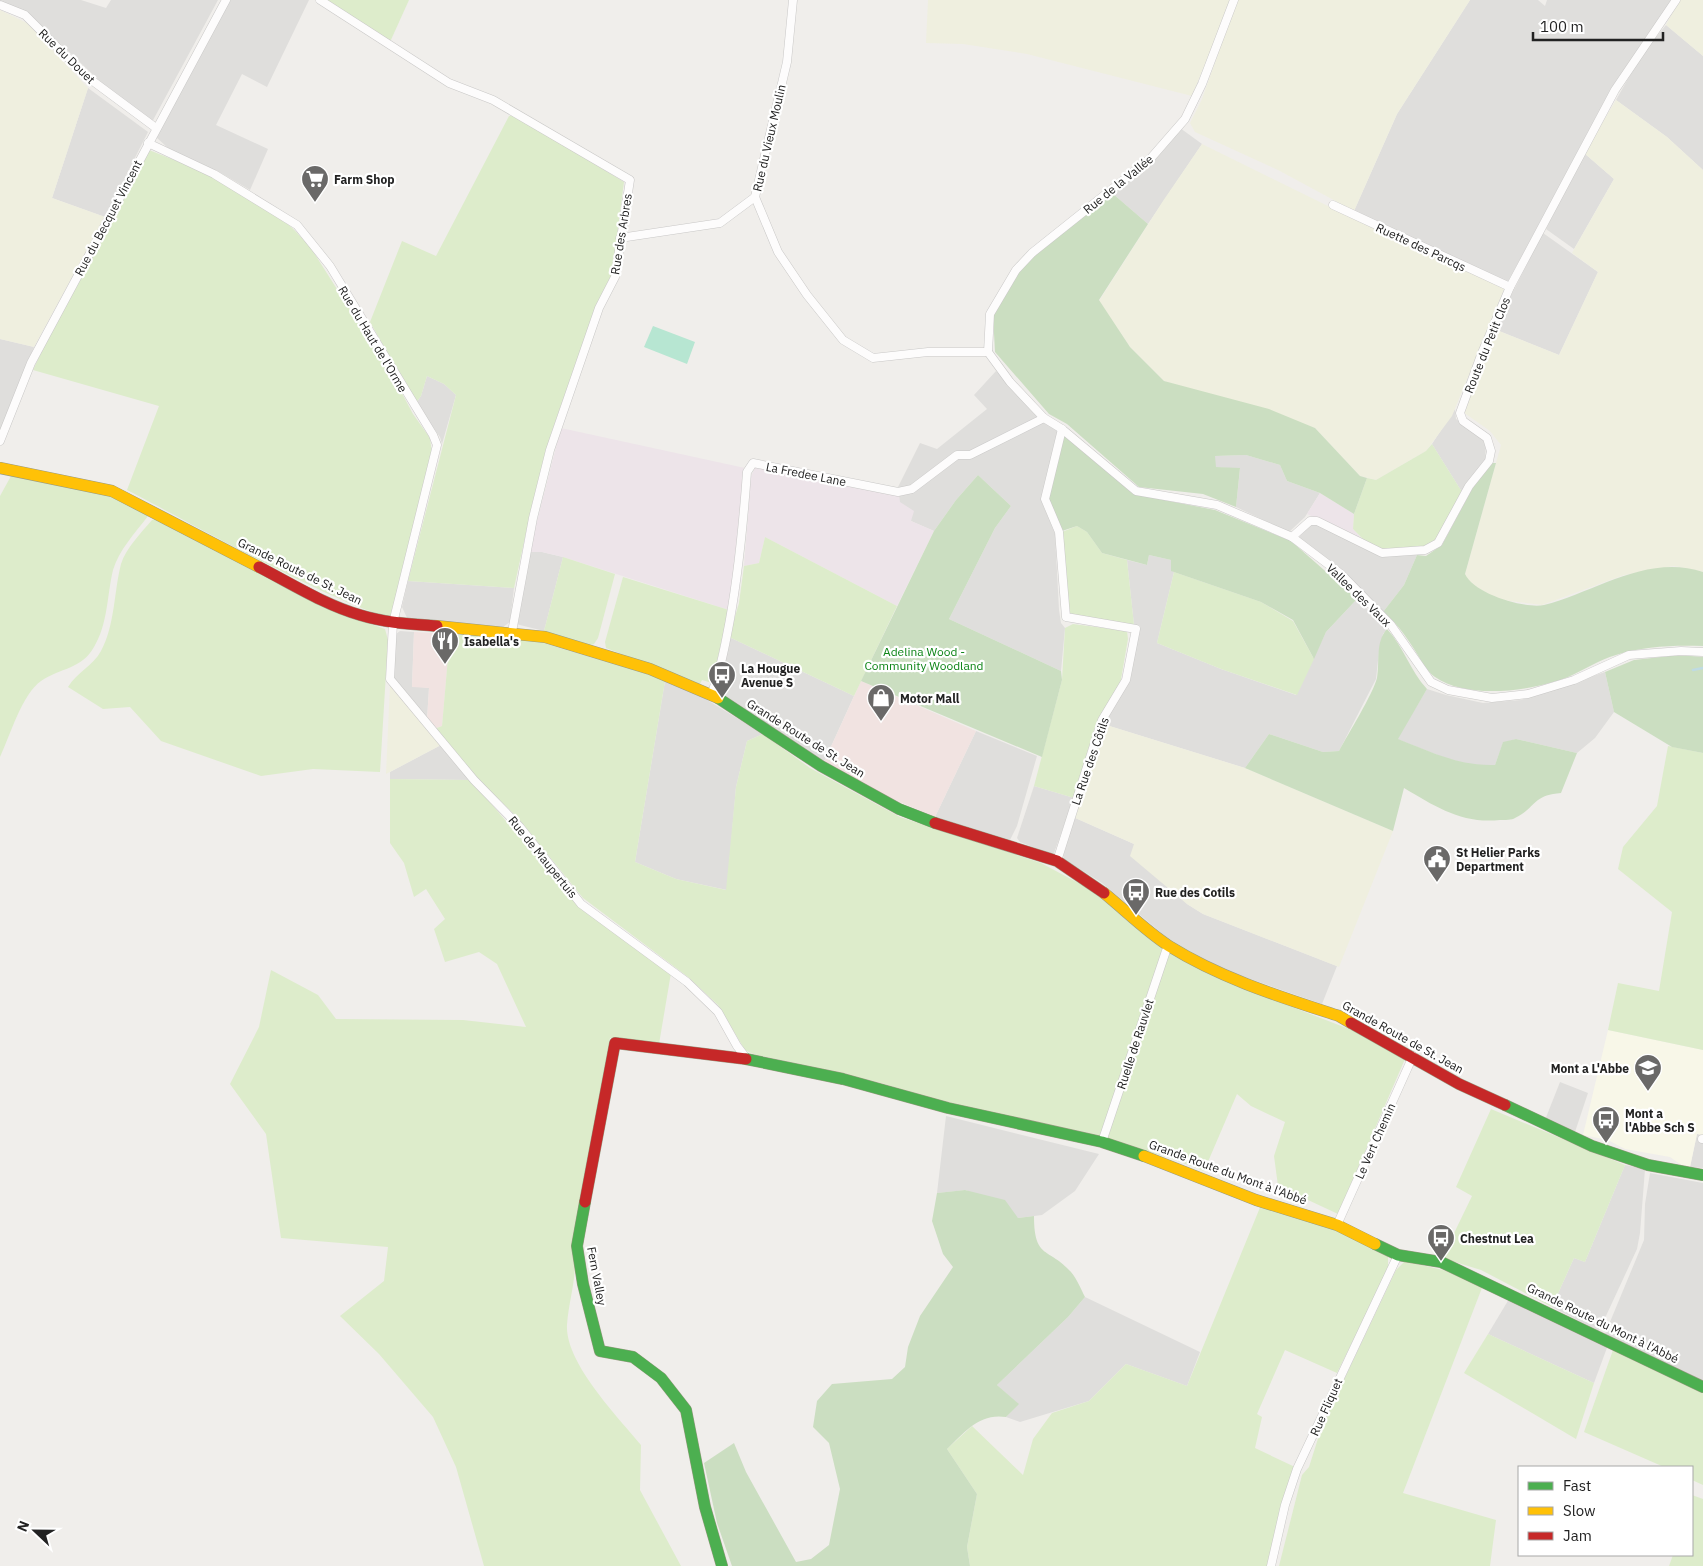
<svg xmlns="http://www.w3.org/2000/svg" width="1703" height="1566" viewBox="0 0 1703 1566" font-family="'IBM Plex Sans',sans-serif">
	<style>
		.residential { fill: #dfdedc }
		.commercial { fill: #f1e3e1 }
		.industrial { fill: #ede4e9 }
		.education { fill: #f8f7e8 }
		.farmland { fill: #efefdf }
		.grass { fill: #ddeccb }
		.forest { fill: #cbdec1 }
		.pitch { fill: #b7e6d2 }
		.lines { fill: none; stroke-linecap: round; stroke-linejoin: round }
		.stream { stroke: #bfdbe3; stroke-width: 2.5 }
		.street-casing { stroke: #c9c8c7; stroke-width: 9 }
		.fast-casing { stroke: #999a82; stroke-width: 12 }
		.slow-casing { stroke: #999a82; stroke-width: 12 }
		.jam-casing { stroke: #999a82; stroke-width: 12 }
		.street { stroke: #fdfcfc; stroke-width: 8 }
		.fast { stroke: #4caf50; stroke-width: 11 }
		.slow { stroke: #ffc107; stroke-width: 11 }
		.jam { stroke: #c62828; stroke-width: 11 }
		.labels { text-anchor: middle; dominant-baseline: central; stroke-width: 4.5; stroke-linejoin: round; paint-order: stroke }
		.street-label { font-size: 12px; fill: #222; stroke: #fff }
		.poi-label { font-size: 12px; font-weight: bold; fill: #222; stroke: #fff; text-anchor: start }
		.park-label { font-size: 12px; fill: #0c8416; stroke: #fff }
	</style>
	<rect width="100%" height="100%" fill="#f0eeeb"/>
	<!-- residential -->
	<g class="residential">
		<path d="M0,0H81L106,8L111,0H218L152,122L106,87L27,12L0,7Z"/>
		<path d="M229,0H309L267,87L242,74L216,125L268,149L250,190L221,173L169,149L156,137Z"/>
		<path d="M1470,0H1538L1545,6L1547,0H1672L1614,84L1507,283L1354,211L1397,114Z"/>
		<path d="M1666,25L1703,56V170L1667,137L1616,100L1641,56Z"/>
		<path d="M88,88L148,132L105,217L52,198Z"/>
		<path d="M1180,128L1202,144L1148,224L1112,193Z"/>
		<path d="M1584,153L1614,179L1574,249L1546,229Z"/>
		<path d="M1543,233L1598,272L1559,355L1494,329Z"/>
		<path d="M0,339L34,347L0,430Z"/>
		<path d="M996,371L1044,423L1058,430L1042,503L1055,534L1059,610L1061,623L1065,628L1061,671L949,619L995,528L1011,506L978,475L956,500L934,531L911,521L899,502L898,487L920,443L937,449L987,409L974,395Z"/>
		<path d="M427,376L444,384L456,395L442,444L440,437L416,403L421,396Z"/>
		<path d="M1455,409L1456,419L1483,438L1486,444L1485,460L1462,492L1432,444Z"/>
		<path d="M1246,455L1280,465L1287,481L1320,493L1305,517L1289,532L1236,507L1240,469L1215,467V456Z"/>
		<path d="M1312,524H1318L1381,556L1417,555L1404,585L1383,612L1298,538Z"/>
		<path d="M529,552H542L563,557L544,631L516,624Z"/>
		<path d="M1149,555L1171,560V570L1174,572L1157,643L1221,669L1296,695L1326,632L1357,599L1387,629L1383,634L1379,651L1376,679L1339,751L1323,752L1269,734L1245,768L1103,724L1129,682L1140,626L1134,625L1127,560L1147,565Z"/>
		<path d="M408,581L514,588L510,622L503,627L408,620L402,607Z"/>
		<path d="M400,631L414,632L412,686L429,688L427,720L392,678L396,634Z"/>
		<path d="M729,637L854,696L824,762L717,690Z"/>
		<path d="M1605,672L1614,712L1595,738L1577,753L1516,739L1503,743L1495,765H1472L1445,758L1397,739L1427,689L1446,695L1483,703L1521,700Z"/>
		<path d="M665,681L699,695L763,734L747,741L736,787L727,890L676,879L635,862Z"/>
		<path d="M976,731L1037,756L1017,826L1010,840L935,817Z"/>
		<path d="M441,745L471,780L390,779V772Z"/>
		<path d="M1034,786L1074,798L1054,853L1050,854L1020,842L1017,838Z"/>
		<path d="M1073,817L1134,844L1187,904L1203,914L1337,966L1322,1004L1230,972L1188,951L1165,936L1102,883L1064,859L1062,850Z"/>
		<path d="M1560,1082L1588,1093L1575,1132L1545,1120Z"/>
		<path d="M946,1116L1099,1154L1075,1191L1042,1215L1018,1218L966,1190L937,1193Z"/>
		<path d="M1697,1134L1703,1135V1168L1690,1167Z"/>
		<path d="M1625,1165L1645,1169L1640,1233L1637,1249L1599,1331L1552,1307L1574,1258L1585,1262Z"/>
		<path d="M1650,1173L1703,1183V1383L1605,1334L1644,1240L1645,1204Z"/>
		<path d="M1512,1294L1608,1345L1594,1383L1488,1334Z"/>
		<path d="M1085,1297L1200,1352L1187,1386L1126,1364L1089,1401L1020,1422L1006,1417L1018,1404L997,1385L1068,1317Z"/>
	</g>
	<!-- commercial -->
	<g class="commercial">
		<path d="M414,632L450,634L442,726L434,729L427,720L429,688L412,687Z"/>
		<path d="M861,681L976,731L935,817L877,792L824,762Z"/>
	</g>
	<!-- industrial -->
	<g class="industrial">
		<path d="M561,428L745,468L729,610L563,557L542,552H529Z"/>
		<path d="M755,467L891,495L899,494L900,502L914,511L911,521L934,531L897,606L765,537L759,563L744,566L751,477Z"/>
		<path d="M1320,493L1354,514L1353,529L1363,540L1307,514Z"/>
	</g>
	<!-- education -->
	<path class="education" d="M1608,1030L1703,1050V1135L1697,1134L1690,1167L1680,1164L1670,1157L1625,1149L1608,1140L1583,1135Z"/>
	<!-- farmland -->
	<g class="farmland">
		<path d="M928,0H1231L1192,96L1027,54L963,44L926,43Z"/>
		<path d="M1237,0H1470L1397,114L1354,211L1278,170L1195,132L1190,123L1202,99Z"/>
		<path d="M1679,0H1703V56L1666,25Z"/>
		<path d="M0,10L27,23L88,88L52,198L105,217L34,347L0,339Z"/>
		<path d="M1616,100L1667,137L1703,170V572L1674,566L1624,575L1542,605L1502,600L1492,597L1468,581L1465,574L1501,445L1490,431L1463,412L1494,329L1559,355L1598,272L1572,253L1614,179L1584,153Z"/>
		<path d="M1202,144L1385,234L1505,287L1452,416L1426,451L1376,480L1360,476L1315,428L1164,381L1130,347L1099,301L1163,201Z"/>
		<path d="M390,685L441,745L386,774Z"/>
		<path d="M1103,724L1245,768L1393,831L1339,967L1203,914L1187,904L1130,856L1134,844L1073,817Z"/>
	</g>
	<!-- grass -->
	<g class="grass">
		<path d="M326,0H409L390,42Z"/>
		<path d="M514,115L624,182L612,275L596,305L551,434L531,510L514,588L408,581L456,395L444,384L427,376L421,396L416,403L370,322L402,241L436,256L509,116Z"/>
		<path d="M149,150C199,169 248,191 289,225C296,231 302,239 309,245L396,382L413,414L430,438L432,453L393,615C369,624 163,508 127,490L159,406L33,370L48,338Z"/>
		<path d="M1432,444L1462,492L1435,541L1425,547L1383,549L1362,542L1363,539L1353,529L1354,514L1367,478L1376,480L1426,451Z"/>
		<path d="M11,476L118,498L148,516C135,533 119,550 113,570C107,595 108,624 94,647C82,669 60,668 41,681C22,694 10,736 0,757V496Z"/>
		<path d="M156,519L331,610L385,629L388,640L380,772L313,769L261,776L161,741L130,707L103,709L68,687C77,672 93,666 101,651C115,625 114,591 121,564C126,548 141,533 152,520Z"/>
		<path d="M1077,526L1087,532L1102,553L1127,560L1134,625L1076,617L1068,614L1062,532Z"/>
		<path d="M765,537L897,606L854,696L729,637L739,603L744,566L759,563Z"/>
		<path d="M563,557L615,574L598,638L594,644L590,645L544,631Z"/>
		<path d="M1174,572L1261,602L1293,621L1314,659L1297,695L1221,669L1157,643Z"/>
		<path d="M623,577L729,610L712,683L702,680L700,684L606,648L605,642Z"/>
		<path d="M1073,624L1127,631L1128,639L1120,685L1096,723L1074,798L1034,786L1062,680L1065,628Z"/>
		<path d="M450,634L530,639L644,673L665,681L635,862L676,879L726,890L736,787L747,741L763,734L810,768L900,817L1041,863L1084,886L1107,903L1274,1000L1362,1034L1405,1059L1338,1214L1278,1186L1274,1156L1285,1122L1251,1106L1237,1094L1204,1171L1167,1157L1097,1137L936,1100L884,1084L753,1054L745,1050L718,1005L688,977L583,898L518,818L471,772L434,729L442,726Z"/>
		<path d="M1668,746L1703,753V1050L1608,1030L1618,983L1659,991L1672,912L1618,869L1623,847L1657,806Z"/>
		<path d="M390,779L471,780L579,907L671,973L659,1044L610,1038L573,1245C579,1274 569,1297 567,1325C565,1363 618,1417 641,1445L640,1490L681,1566H484L456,1467L433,1417L379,1354L340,1316L384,1281L388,1247L281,1238L266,1134L230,1084L259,1027L271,970L318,995L336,1019L463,1020L526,1027L497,964L479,952L445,962L434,929L445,919L426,889L414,897L404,863L390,843Z"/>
		<path d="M1491,1109L1625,1165L1585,1262L1574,1258L1552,1307L1481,1270L1442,1258L1472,1196L1456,1187Z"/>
		<path d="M1261,1205L1332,1228L1388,1255V1269L1337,1373L1285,1350L1257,1414L1262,1417L1255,1448L1295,1467L1268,1566H970L967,1547L977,1494L947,1449L972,1426L1023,1475L1033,1439L1052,1413L1089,1401L1126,1364L1187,1386Z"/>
		<path d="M1405,1261L1485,1280L1403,1493L1496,1520L1490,1566H1279L1302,1475L1309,1467L1322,1426L1396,1270Z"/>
		<path d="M1488,1334L1594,1383L1576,1439L1464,1373Z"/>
		<path d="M1613,1350L1703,1391V1485L1692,1480V1467H1664L1584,1432Z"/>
		<path d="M1692,1495L1703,1499V1566H1669L1673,1555H1692Z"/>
	</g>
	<!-- forest -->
	<g class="forest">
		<path d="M1112,193L1148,224L1099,300L1130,347L1164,381L1269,409L1315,428L1360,476L1367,478L1354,514L1320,493L1287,481L1280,465L1246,455L1215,456L1216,467L1240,468L1236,507L1203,494L1139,487L1067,424L1049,414L995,352L993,315L1019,272L1035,255Z"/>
		<path d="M1064,434L1133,494L1215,510L1291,541L1357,599L1326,632L1314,659L1293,620L1261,602L1171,571V560L1149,555L1147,565L1102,553L1087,532L1077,526L1062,531L1048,498Z"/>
		<path d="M1490,463H1496L1465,574C1474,594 1525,609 1544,605C1595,592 1648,553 1703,572V646C1675,645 1643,646 1616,655C1599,660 1584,670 1568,677C1532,691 1468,700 1435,677C1426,671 1420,658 1414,649C1405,635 1396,622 1383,612L1404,585L1417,555L1426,556L1442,545L1472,489Z"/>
		<path d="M978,475L1011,506L995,528L949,619L1061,671L1062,680L1042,757L861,681L934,531L956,500Z"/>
		<path d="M1387,629C1404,647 1410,671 1427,689L1398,739C1431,752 1459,766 1495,765L1503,742L1516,739L1577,753L1561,793C1532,795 1535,809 1515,818C1512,820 1505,820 1500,820C1462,824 1436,807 1404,788L1393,831L1245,768L1269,734L1323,752L1339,751C1348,734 1373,694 1377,678C1380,662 1375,642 1387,629Z"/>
		<path d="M1679,655L1703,657V753L1672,747L1614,712L1605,672L1634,660Z"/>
		<path d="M965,1190L1005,1200L1018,1218L1034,1216C1034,1260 1049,1247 1071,1272C1077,1279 1081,1289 1085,1297L1068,1317L997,1385L1019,1404L1006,1417C979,1413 965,1432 947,1449L977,1494L967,1547L970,1566H732L717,1523L704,1463L734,1443L746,1472L796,1562L811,1559L829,1545L840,1489L829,1443L813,1427L817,1401L832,1384L892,1379L905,1367L908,1347L920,1316L953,1267L943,1254L932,1221L937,1193Z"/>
	</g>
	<!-- pitch -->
	<path class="pitch" d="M653,326L695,342L687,364L644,347Z"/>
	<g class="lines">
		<!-- stream -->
		<path class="stream" d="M1693,670L1703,668"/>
		<defs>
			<g id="street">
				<path d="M320,0L449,83L493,100L630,180L615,277L599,308L550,450L533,518L512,632"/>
				<path d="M793,0L787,62L755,197L778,252L807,295L843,340L873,358L928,352H988"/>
				<path d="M0,5L25,15L86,76L156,128"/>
				<path d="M148,143L214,174L297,225L330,266L433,435L437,445L393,623L390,679L474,780L520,827L581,904L687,982L718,1012L737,1046L747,1059"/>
				<path d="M1333,205L1510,287"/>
				<path d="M620,238L720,223L755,197"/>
				<path d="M988,352L1010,382L1044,418L1062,429L1136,491L1217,505L1292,537L1341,574L1391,625L1431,682L1448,690L1492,698L1528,694L1574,680L1629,655L1681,651L1703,652"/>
				<path d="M988,352L990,314L1016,270L1032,253L1151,158L1185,119L1202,84L1234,0"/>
				<path d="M0,441L31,363L226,0"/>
				<path d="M1292,537L1310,521H1317L1382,553L1425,550L1438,543L1469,486L1489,461L1491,451L1487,438L1463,421L1460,413L1481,355L1510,287L1615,90L1676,0"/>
				<path d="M711,695C719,675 723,656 727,635C738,581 743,527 747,472L753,463L898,492L912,489L957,455H970L1044,418"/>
				<path d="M1057,861L1102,720L1126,680L1136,629L1066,617L1059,532L1045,499L1062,429"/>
				<path d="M1702,1139H1703"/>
				<path d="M1102,1142L1168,945"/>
				<path d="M1337,1225L1413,1056"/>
				<path d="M1271,1566L1285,1505L1297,1469L1398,1255"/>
			</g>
			<g id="fast">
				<path d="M718,698L821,766L899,809L935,823"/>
				<path d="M746,1059L843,1079L948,1108L1102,1142L1144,1156"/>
				<path d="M1505,1105L1592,1146L1648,1165L1703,1175"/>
				<path d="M585,1202L577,1246L583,1284L600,1351L633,1357L661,1378L686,1410L705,1507L722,1566"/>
				<path d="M1375,1244L1398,1255L1441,1262L1703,1387"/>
			</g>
			<g id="slow">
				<path d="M0,468L112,491L259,567"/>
				<path d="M437,626L545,637L650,669L718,698"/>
				<path d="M1104,893C1125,910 1146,931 1169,946C1222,979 1281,997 1339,1016L1351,1023"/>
				<path d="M1144,1156L1256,1200L1337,1225L1375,1244"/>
			</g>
			<g id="jam">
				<path d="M259,567C292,584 325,605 360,615C386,623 411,624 437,626"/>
				<path d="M935,823L1057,861L1104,893"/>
				<path d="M1351,1023L1459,1084L1505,1105"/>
				<path d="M585,1202L615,1043L746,1059"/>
			</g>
		</defs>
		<!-- street casing -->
		<use href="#street" class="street-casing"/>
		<!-- fast casing -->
		<use href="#fast" class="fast-casing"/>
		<!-- slow casing -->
		<use href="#slow" class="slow-casing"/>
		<!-- jam casing -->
		<use href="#jam" class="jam-casing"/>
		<!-- street -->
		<use href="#street" class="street"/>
		<!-- fast -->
		<use href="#fast" class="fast"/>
		<!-- slow -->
		<use href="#slow" class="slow"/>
		<!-- jam -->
		<use href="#jam" class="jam"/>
	</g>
	<!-- icons -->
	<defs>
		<symbol id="supermarket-pin" viewBox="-11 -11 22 30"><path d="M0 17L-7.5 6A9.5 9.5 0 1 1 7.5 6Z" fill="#6a6968" stroke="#fff"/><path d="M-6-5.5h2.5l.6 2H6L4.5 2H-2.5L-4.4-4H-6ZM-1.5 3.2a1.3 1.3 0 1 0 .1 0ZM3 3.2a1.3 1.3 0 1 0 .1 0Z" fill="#fff"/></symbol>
		<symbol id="restaurant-pin" viewBox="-11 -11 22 30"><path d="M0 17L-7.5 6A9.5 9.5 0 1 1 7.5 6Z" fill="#6a6968" stroke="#fff"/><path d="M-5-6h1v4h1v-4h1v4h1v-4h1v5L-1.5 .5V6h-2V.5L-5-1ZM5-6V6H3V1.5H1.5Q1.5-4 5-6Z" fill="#fff"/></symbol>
		<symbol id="bus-pin" viewBox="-11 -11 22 30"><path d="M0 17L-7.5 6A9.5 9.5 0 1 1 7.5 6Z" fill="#6a6968" stroke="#fff"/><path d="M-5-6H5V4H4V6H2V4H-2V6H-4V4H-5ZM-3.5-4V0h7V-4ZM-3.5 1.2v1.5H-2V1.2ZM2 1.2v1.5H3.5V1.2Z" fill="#fff"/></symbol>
		<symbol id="shop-pin" viewBox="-11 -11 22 30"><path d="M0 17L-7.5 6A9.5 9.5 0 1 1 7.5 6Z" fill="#6a6968" stroke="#fff"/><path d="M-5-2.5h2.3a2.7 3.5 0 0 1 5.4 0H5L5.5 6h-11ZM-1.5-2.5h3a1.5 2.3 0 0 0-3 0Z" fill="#fff"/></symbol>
		<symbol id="civic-pin" viewBox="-11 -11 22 30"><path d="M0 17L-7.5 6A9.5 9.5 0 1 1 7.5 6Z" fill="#6a6968" stroke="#fff"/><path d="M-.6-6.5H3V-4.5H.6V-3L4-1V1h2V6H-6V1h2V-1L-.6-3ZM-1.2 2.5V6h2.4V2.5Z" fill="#fff"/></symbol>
		<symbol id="school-pin" viewBox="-11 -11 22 30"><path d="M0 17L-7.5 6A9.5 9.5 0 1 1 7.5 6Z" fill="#6a6968" stroke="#fff"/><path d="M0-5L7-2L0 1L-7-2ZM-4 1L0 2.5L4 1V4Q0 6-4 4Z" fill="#fff"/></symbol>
	</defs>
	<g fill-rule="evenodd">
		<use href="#supermarket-pin" x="299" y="163" width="32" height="43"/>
		<use href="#restaurant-pin" x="429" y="625" width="32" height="43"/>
		<use href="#bus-pin" x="706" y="659" width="32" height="43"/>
		<use href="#shop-pin" x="865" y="682" width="32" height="43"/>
		<use href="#civic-pin" x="1421" y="843" width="32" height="43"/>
		<use href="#bus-pin" x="1120" y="876" width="32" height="43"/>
		<use href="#school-pin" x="1632" y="1052" width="32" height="43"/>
		<use href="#bus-pin" x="1590" y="1104" width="32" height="43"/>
		<use href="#bus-pin" x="1425" y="1222" width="32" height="43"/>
	</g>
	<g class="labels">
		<!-- street labels -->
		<g class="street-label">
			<text transform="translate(67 56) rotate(44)">Rue du Douet</text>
			<text transform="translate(769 138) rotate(-77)">Rue du Vieux Moulin</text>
			<text transform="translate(1118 184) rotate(-39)">Rue de la Vallée</text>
			<text transform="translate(108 218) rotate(-62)">Rue du Becquet Vincent</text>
			<text transform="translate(621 234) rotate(-81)">Rue des Arbres</text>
			<text transform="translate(1421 247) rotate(25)">Ruette des Parcqs</text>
			<text transform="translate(373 339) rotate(59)">Rue du Haut de l'Orme</text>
			<text transform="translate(1487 345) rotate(-68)">Route du Petit Clos</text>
			<text transform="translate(806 474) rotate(11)">La Fredee Lane</text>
			<text transform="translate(300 571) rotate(26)">Grande Route de St. Jean</text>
			<text transform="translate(1359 595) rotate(44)">Vallee des Vaux</text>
			<text transform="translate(806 738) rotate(32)">Grande Route de St. Jean</text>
			<text transform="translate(1090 761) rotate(-71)">La Rue des Côtils</text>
			<text transform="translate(543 857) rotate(51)">Rue de Maupertuis</text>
			<text transform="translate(1403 1037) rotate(29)">Grande Route de St. Jean</text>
			<text transform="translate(1135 1044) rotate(-72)">Ruelle de Rauvlet</text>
			<text transform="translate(1375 1141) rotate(-66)">Le Vert Chemin</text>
			<text transform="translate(1228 1172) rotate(20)">Grande Route du Mont à l'Abbé</text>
			<text transform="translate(597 1276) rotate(79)">Fern Valley</text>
			<text transform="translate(1603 1323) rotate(26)">Grande Route du Mont à l'Abbé</text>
			<text transform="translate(1326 1407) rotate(-66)">Rue Fliquet</text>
		</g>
		<!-- poi labels -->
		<g class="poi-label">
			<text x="334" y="179">Farm Shop</text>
			<text x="464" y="641">Isabella's</text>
			<text x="741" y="668">La Hougue<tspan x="741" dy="14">Avenue S</tspan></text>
			<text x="900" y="698">Motor Mall</text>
			<text x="1456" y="852">St Helier Parks<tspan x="1456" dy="14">Department</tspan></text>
			<text x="1155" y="892">Rue des Cotils</text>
			<text x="1629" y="1068" text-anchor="end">Mont a L'Abbe</text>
			<text x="1625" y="1113">Mont a<tspan x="1625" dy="14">l'Abbe Sch S</tspan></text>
			<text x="1460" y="1238">Chestnut Lea</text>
		</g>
		<!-- park labels -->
		<g class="park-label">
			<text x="924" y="651">Adelina Wood -<tspan x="924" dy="14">Community Woodland</tspan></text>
		</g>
	</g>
	<!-- legend -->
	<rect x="1518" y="1466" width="175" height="90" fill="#ffffff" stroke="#a7a7a7"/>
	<rect x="1528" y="1482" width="25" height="8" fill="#4caf50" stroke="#a7a7a7"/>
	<text x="1563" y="1491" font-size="15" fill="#222222">Fast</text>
	<rect x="1528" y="1507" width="25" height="8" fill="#ffc107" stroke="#a7a7a7"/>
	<text x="1563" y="1516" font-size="15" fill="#222222">Slow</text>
	<rect x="1528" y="1532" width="25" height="8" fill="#c62828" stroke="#a7a7a7"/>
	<text x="1563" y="1541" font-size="15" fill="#222222">Jam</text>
	<!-- north arrow -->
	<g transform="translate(35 1531) rotate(292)" stroke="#ffffff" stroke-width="4" paint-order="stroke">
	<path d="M0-4L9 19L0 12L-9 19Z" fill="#222222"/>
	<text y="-8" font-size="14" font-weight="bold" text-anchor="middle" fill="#222222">N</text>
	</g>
	<!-- scale -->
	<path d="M1533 32v8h130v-8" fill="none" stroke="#222222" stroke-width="2.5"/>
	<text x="1540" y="32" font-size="15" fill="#222222" stroke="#ffffff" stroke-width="4" paint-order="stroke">100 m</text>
</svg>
